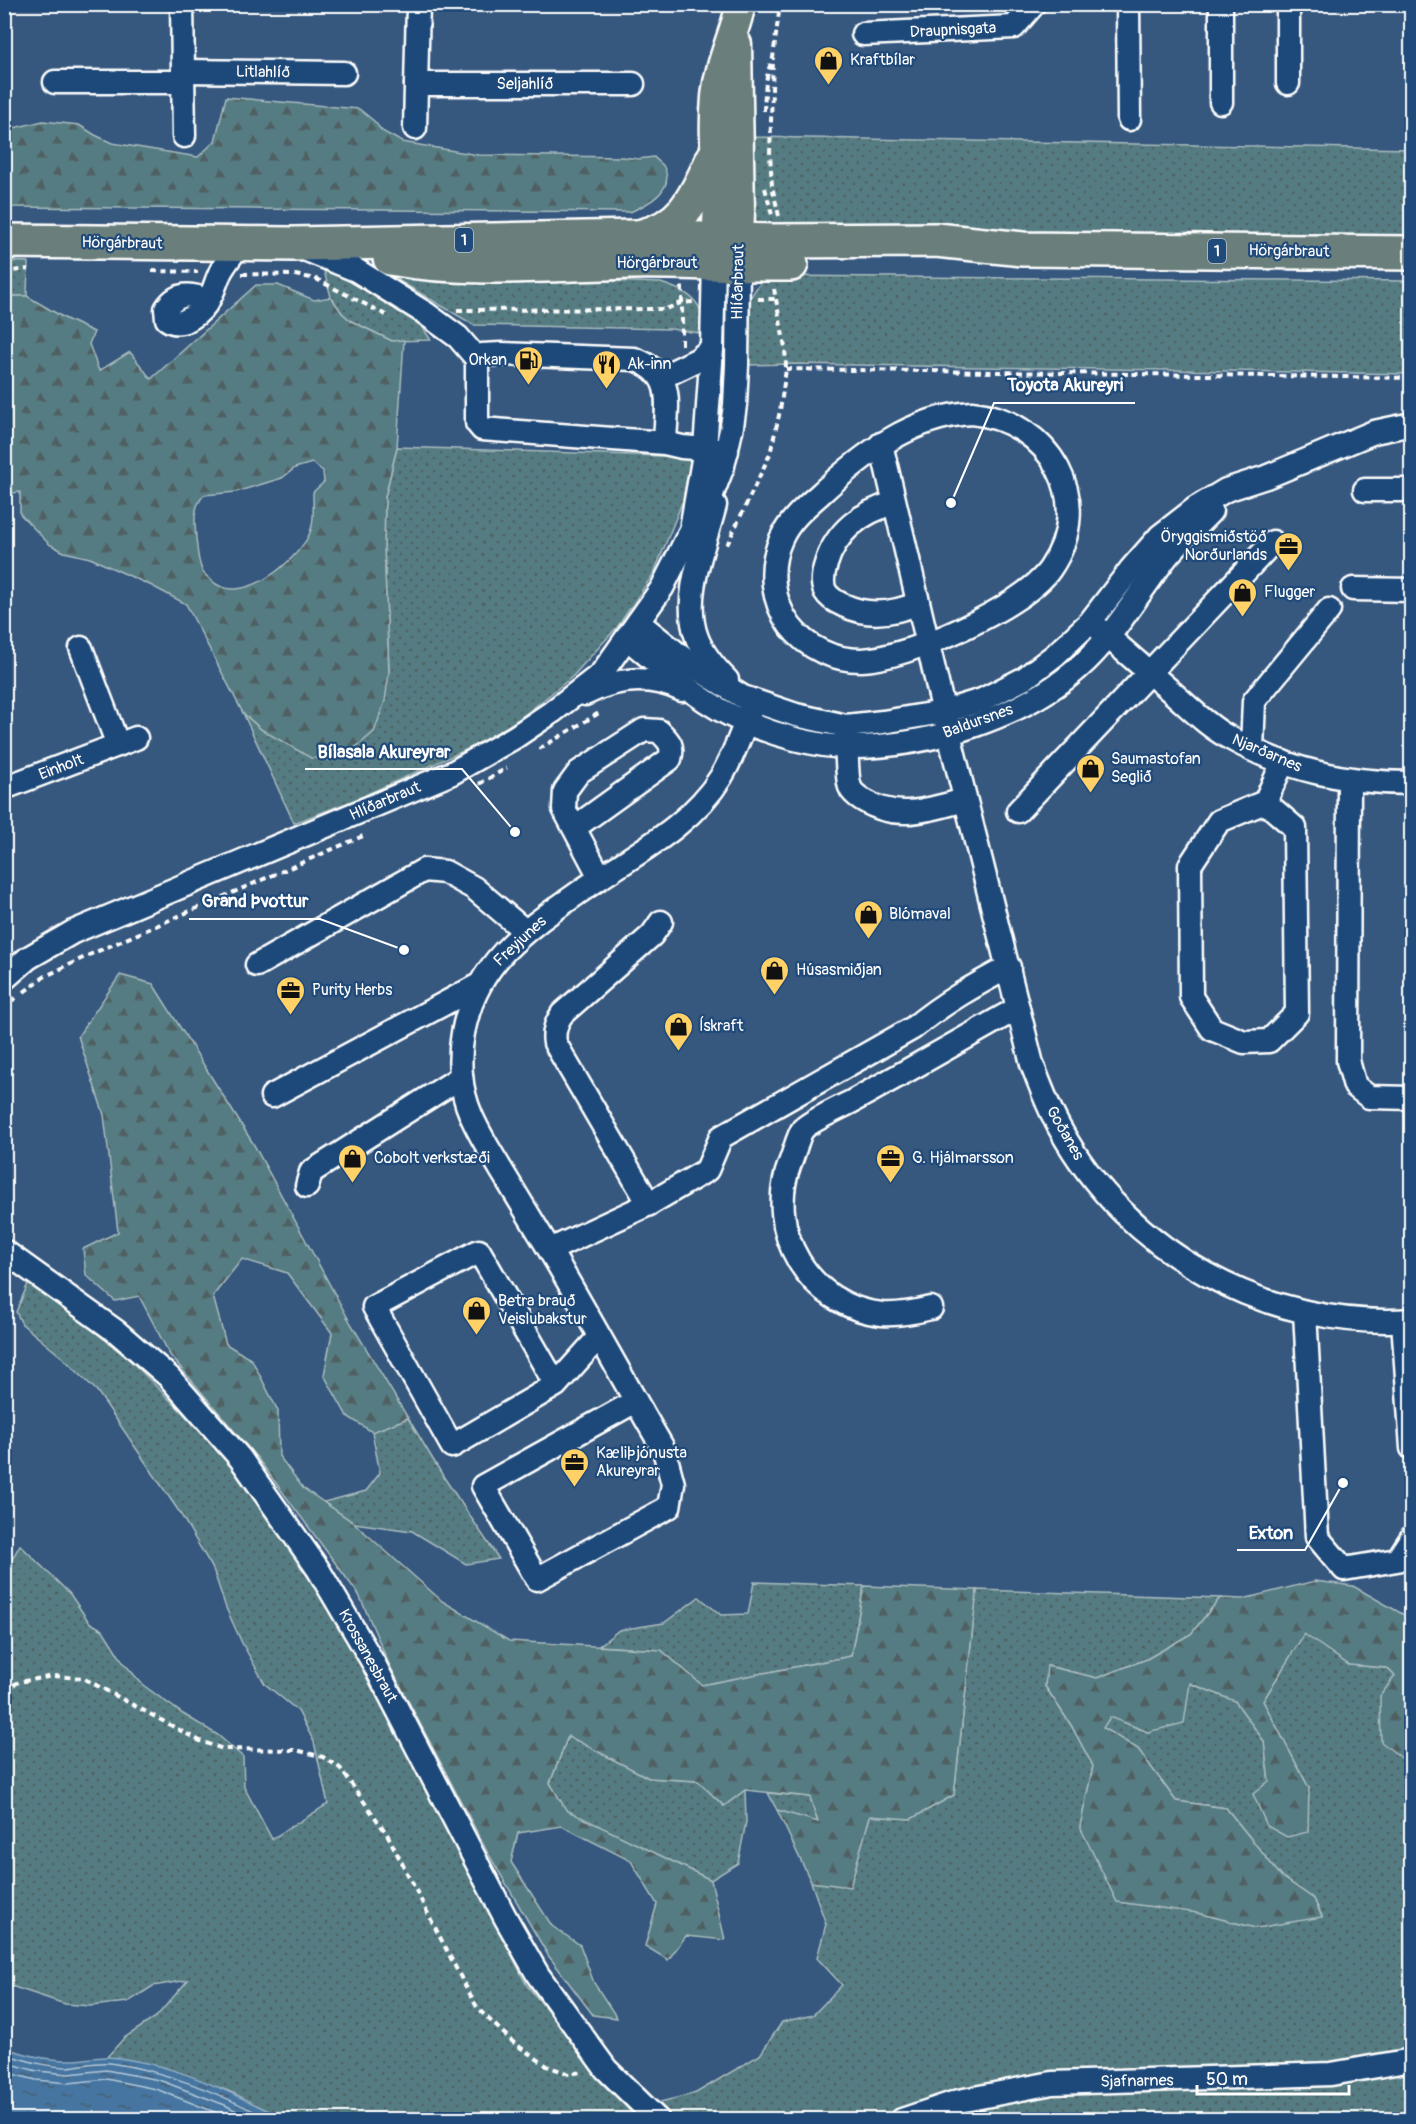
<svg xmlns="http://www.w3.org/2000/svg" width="1416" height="2124" viewBox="0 0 1416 2124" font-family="Pangolin,sans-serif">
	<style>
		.grass { fill: url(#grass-dots); stroke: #aabdc0; stroke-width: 1.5 }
		.forest { fill: url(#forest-firs); stroke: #aabdc0; stroke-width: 1.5; fill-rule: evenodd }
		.water { fill: url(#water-ripples); stroke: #8facc6; stroke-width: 1.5 }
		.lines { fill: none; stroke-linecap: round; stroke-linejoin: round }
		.shore { stroke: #b4c8d9; stroke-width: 1.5 }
		.minor-casing { stroke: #fff; stroke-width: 27 }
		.major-casing { stroke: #fff; stroke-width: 33 }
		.highway-casing { stroke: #fff; stroke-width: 38 }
		.path { stroke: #fff; stroke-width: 4; stroke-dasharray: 6 4.5; stroke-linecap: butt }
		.minor { stroke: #1f4a7a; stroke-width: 22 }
		.major { stroke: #6b7f7c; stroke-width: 28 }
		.highway { stroke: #6b7f7c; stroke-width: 33 }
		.labels { text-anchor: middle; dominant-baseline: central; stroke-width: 4.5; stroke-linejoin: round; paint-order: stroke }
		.shield { fill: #1f4a7a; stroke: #bcc9d7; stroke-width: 1.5 }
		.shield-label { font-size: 15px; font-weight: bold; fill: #fff }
		.street-label { font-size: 16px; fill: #fff; stroke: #1f4a7a }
		.poi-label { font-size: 16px; fill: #fff; stroke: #1f4a7a; text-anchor: start }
		.leader { fill: none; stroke: #fff; stroke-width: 2 }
		.callout-dot { fill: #fff; stroke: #1f4a7a; stroke-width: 2 }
		.callout-label { font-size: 18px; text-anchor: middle; font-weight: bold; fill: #fff; stroke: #1f4a7a; stroke-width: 4.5; stroke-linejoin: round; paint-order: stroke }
	</style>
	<defs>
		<pattern id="grass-dots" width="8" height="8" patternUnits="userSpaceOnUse" patternTransform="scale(1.5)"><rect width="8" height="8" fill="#547b82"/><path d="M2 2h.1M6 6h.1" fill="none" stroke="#506164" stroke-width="1.8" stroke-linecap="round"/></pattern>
		<pattern id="forest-firs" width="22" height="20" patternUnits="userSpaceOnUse" patternTransform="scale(1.5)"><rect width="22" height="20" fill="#547b82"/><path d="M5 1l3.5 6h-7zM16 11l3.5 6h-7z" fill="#506164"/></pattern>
		<pattern id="water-ripples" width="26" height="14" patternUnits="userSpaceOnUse" patternTransform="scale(1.5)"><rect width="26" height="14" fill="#4475a0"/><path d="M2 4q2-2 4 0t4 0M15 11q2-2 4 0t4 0" fill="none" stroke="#485e72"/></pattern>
	</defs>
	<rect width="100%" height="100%" fill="#36577e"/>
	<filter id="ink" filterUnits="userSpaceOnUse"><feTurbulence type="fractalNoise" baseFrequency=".0167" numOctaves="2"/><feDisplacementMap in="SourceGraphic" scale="12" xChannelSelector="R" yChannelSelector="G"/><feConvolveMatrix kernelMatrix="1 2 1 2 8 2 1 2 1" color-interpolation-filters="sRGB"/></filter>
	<g filter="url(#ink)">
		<!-- grass -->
		<g class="grass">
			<path d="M749,137L1411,149V238L787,233C779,231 766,231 759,226C746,216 749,155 749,137Z"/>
			<path d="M5,261L28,262L27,296H5Z"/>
			<path d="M374,266L473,276L661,283C693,293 702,302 707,334L671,329L474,325Z"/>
			<path d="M323,267L402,310L419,322L431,340L392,341L351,321L342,313L331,297Z"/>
			<path d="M772,276L1411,281V374L793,364L746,365C747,334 738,291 772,276Z"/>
			<path d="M397,447L691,457L683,500L654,573L618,626L572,677L518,720L472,747L352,801L294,823L243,713L262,730L327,760L335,759L350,752L389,672L384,547L385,497Z"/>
			<path d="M30,1279L132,1362L224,1454L315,1581L396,1720L526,1984L629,2110L696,2093L760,2055L782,2022L813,2015L842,1985L817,1958L826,1924L811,1882L850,1886L870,1816L911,1819L954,1795L977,1590L1220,1598L1191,1634L1147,1659L1097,1678L1048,1666L1045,1686L1071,1725L1093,1766L1080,1827L1198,1913L1256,1928L1322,1916L1314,1899L1281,1876L1226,1808L1176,1801L1138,1749L1102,1728L1110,1717L1148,1732L1189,1683L1235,1701L1264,1741L1269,1781L1309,1788L1263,1701L1304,1633L1349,1665L1387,1668L1395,1676L1403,1759H1411V2119H284L231,2092L163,2067L107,2057L124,2038L156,2017L188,1980L153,1986L128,2002L90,2006L65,2004L5,1984L4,1573L20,1545L70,1594L89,1622L103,1630L123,1662L143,1685L183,1714L218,1735L243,1757L244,1787L272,1839L328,1804L314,1742L298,1711L265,1684L242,1643L226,1608L213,1569L180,1513L97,1391L63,1358L22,1324L16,1312Z"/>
			<path d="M408,1418L443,1476L499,1559L466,1564L412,1531L354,1523L324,1502L366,1491L380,1473L372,1432Z"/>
			<path d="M754,1582L864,1586L851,1656L702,1685L661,1650L599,1646L619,1630L664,1623L699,1597L721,1615L748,1614Z"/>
			<path d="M568,1736L649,1778L698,1781L724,1806L745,1790L746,1822L738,1863L711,1880L565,1810L550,1783Z"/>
			<path d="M768,1793L810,1797L818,1823L777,1810Z"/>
		</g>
		<!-- forest -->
		<g class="forest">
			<path d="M226,97L359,109L374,121L382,131L402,142L478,155L622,157L638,159L654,157C656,160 663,164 664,167C676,191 646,205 630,212L5,207V130L43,121L79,125L95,135L112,143L198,157L215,141Z"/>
			<path d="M256,285H278L314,300L331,297L342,313L351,321L392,341L404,340L397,447L385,497L384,547L389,672L385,701L374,732L350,752L335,759L311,758L262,730L243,713L186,604L152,586L90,558L64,552L49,544L20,514V492L5,494V296H27L66,319L94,332L89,344L99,371L130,352L151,379ZM312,463L323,471L324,482L313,492C313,507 315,524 308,537C293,564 240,608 211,580C208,577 203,574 202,570C198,562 197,548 196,538C195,522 192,508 204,495L236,492L282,478L295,468Z"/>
			<path d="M120,975L153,984L254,1145L350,1322L408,1418L372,1432L347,1416L324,1375L332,1333L287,1273L242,1259L213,1296L226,1344L252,1360L278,1411L279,1456L303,1488L354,1523L442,1601L509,1641L661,1650L702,1685L851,1656L864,1586L977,1590L954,1795L911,1819L870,1816L850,1887L811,1882L777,1810L818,1822L810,1797L745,1790L724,1806L698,1781L649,1778L568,1736L550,1783L566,1810L711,1880L725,1940L686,1936L668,1960L645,1946L657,1904L631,1861L562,1826L518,1833L511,1862L552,1926L580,1945L594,1983L617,2018L593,2015L548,1955L488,1853L389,1664L359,1595L258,1459L170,1355L139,1296L115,1301L86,1275L83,1249L118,1232L104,1115L78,1036Z"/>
			<path d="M1315,1581L1353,1586L1406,1616L1412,1645V1759H1403L1381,1742L1380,1696L1395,1676L1387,1668L1349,1665L1304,1634L1263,1701L1309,1788L1308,1832L1287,1837L1267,1826L1253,1794L1269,1781L1264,1741L1235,1701L1190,1683L1184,1723L1148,1732L1110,1717L1103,1728L1138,1749L1176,1801L1226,1808L1281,1876L1314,1899L1322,1917L1256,1928L1198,1913L1117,1902L1080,1827L1093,1766L1071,1725L1045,1686L1047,1666L1097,1678L1147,1659L1191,1634L1220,1598L1243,1599Z"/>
		</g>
		<!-- water -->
		<path class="water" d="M5,2048C25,2054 45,2060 67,2060C81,2061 95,2056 108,2057C171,2062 229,2091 284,2119H5Z"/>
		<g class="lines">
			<!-- shore -->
			<g class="shore">
				<path d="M4,2054C25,2060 46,2067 68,2067C82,2066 96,2061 110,2063C167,2071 219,2093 271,2120"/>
				<path d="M4,2062L37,2071L69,2074L106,2070L159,2080L225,2105L254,2120"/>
				<path d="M4,2072L36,2080L69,2083L106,2079L156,2089L235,2120"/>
			</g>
			<defs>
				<g id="minor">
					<path d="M182,4L184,136"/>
					<path d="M1128,4L1129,119"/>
					<path d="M863,34L1014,27L1034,4"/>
					<path d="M183,71L344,73"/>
					<path d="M55,82H183"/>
					<path d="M1288,83V4"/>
					<path d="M416,84H633"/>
					<path d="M1221,102V4"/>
					<path d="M415,128L418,4"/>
					<path d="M302,248L356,270L425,313L458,337L477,359"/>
					<path d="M208,301C191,293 177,292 166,309L167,319C182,330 202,312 209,299C214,291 216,281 220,273C225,263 233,254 239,245"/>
					<path d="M662,377L697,360L712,348"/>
					<path d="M972,413C1050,421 1097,501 1050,569C1024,607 907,659 861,660C833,660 807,648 790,626C772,601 768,568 781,539C789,521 804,508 819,495C861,456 911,416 972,413Z"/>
					<path d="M665,443C666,405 677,374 634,359L501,354L482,355L477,359V423L482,429L665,443L682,447L727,451"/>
					<path d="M881,444L949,734L1032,1064C1040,1085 1048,1107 1059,1127C1128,1254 1268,1330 1412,1320"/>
					<path d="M1365,490H1412"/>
					<path d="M894,503C862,512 836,531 826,564C823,573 821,582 825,591C829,598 836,602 843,605C868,617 893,614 918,603"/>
					<path d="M715,505C705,546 681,596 697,638C703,654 716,669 727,680"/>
					<path d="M692,523L705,449L712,348L714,263"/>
					<path d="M1353,589L1412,590"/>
					<path d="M638,622L693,666L743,697L796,715L846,726L883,722L943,712L982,700L1025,678L1055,655L1090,622L1131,569L1160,536L1196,508L1226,490L1266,477L1374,432L1412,424"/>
					<path d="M1098,628C1123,650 1149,672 1174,694C1191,709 1208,726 1228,737C1286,770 1345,783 1412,783"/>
					<path d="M627,638C664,669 701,704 745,722C775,735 814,746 847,747C926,748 1028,717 1086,661C1117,631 1138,594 1164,560C1178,542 1196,527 1211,511"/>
					<path d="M81,648L118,745"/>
					<path d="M585,694C616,678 650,675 682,690"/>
					<path d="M846,732C847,744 846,777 850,787C852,793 858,797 863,800C898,822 929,809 965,800"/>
					<path d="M1252,749L1254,701L1329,610"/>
					<path d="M1349,780L1348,1061L1355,1086L1369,1097L1412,1098"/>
					<path d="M4,788L136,738"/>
					<path d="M1265,802L1295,828L1297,1013L1269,1041L1244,1042L1212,1029L1191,997L1190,865L1219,821L1265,802L1283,762"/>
					<path d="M1018,811L1273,542"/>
					<path d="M574,828L670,759C674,745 669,741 659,731L644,730L579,772L565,791L564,809L600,877"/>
					<path d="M257,965L424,870L445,872L474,888L525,931"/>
					<path d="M4,979L28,958L73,932L452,773L515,737L552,712L601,674L662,588L691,530L709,502L723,466L732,426L735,405L737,365L738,264"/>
					<path d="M272,1096L479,985"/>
					<path d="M307,1186L311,1172L461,1077"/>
					<path d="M649,1204L555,1043C553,1032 556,1023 562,1014L652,935L661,922"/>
					<path d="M550,1250L649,1204L707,1170L721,1137L913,1028C943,1003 975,985 1009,967"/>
					<path d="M4,1251L117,1332L169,1377L240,1458L318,1569L374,1664L505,1917L538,1975L606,2069L658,2120"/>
					<path d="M931,1308C915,1312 899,1315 882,1314C809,1307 764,1230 790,1163C794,1154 798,1135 803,1129C809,1122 841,1107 851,1102C907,1071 962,1040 1018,1008"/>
					<path d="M1305,1312L1317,1537L1344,1569L1397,1560L1412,1537"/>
					<path d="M1403,1321L1412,1448"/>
					<path d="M556,1385L479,1251L374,1307L452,1446L556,1385L599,1337"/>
					<path d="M636,1401L483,1486L537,1579L669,1507L673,1484L664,1450C624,1382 587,1312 546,1244C531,1219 516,1194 500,1168C490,1151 479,1134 471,1115C460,1090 458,1060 463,1033C476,962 525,930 581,891C628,857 689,829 721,777C735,754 744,726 754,701"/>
					<path d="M902,2120L959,2101L1052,2083L1331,2074L1412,2060"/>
				</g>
				<g id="major">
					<path d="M737,44L740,212L738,262"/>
					<path d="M715,262C716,239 718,216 718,193C716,161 713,129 716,97C719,64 734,36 741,4"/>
				</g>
				<g id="highway">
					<path d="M642,236C686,226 696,194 714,157"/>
					<path d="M4,241L293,244L635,237L774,241L936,240L1023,249L1412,253"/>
					<path d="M390,258C469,272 552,264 631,262C684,261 738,265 791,264"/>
				</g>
			</defs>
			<!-- minor casing -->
			<use href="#minor" class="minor-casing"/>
			<!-- major casing -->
			<use href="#major" class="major-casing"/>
			<!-- highway casing -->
			<use href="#highway" class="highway-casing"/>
			<!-- path -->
			<g class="path">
				<path d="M764,111C765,93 765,75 773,58"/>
				<path d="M765,188L772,215"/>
				<path d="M779,216L772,186L770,154L773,58L780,4"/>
				<path d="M152,271L198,272"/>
				<path d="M4,272L28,269"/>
				<path d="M242,274L295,275L316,279L390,317"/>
				<path d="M758,299H775"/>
				<path d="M457,310L666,309L681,303L694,302"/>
				<path d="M682,345V286"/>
				<path d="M786,369L1412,378"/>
				<path d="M727,545L770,454L780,411L786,369L785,347L774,289"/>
				<path d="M539,749L599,713"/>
				<path d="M479,784L507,768"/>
				<path d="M24,992L44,977L89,955L363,836"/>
				<path d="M4,1007L16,998"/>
				<path d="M4,1690L19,1682L53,1676L83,1678L200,1741L223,1749L296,1750L323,1757L340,1768L387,1834L459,1974L478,2009L514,2043L547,2066L569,2074L582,2072"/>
			</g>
			<!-- minor -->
			<use href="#minor" class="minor"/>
			<!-- major -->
			<use href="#major" class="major"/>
			<!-- highway -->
			<use href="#highway" class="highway"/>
		</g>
	</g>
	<!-- icons -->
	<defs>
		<symbol id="shop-pin" viewBox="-11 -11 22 30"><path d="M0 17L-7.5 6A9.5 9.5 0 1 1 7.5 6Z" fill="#ffd166" stroke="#1f4a7a"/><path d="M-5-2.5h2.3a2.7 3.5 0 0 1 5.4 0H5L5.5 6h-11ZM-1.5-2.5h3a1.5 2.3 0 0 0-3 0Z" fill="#111"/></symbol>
		<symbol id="fuel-pin" viewBox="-11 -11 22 30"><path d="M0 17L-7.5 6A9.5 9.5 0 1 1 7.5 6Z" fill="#ffd166" stroke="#1f4a7a"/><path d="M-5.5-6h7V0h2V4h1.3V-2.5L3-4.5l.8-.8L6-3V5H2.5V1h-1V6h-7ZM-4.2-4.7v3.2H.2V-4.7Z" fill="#111"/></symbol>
		<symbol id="restaurant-pin" viewBox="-11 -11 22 30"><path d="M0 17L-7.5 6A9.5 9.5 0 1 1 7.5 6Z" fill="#ffd166" stroke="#1f4a7a"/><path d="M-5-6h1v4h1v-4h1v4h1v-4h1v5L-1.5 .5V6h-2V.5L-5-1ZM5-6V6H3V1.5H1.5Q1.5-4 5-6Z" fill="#111"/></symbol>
		<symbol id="office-pin" viewBox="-11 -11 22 30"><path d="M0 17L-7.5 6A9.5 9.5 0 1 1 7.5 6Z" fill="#ffd166" stroke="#1f4a7a"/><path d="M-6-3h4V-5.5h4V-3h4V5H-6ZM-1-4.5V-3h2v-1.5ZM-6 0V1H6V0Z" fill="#111"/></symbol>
	</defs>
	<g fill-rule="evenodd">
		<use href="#shop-pin" x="812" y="44" width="33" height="45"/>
		<use href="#fuel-pin" x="512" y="344" width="33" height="45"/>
		<use href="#restaurant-pin" x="590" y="348" width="33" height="45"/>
		<use href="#office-pin" x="1272" y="530" width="33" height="45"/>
		<use href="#shop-pin" x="1226" y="576" width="33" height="45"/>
		<use href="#shop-pin" x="1074" y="752" width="33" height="45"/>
		<use href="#shop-pin" x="852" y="898" width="33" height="45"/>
		<use href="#shop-pin" x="758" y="954" width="33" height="45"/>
		<use href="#office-pin" x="274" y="974" width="33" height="45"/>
		<use href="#shop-pin" x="662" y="1010" width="33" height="45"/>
		<use href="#shop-pin" x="336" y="1142" width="33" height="45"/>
		<use href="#office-pin" x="874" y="1142" width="33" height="45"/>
		<use href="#shop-pin" x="460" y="1294" width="33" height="45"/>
		<use href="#office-pin" x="558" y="1446" width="33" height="45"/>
	</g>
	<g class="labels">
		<!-- shield labels -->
		<g class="shield">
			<rect x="455" y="228" width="18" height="24" rx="4.5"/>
			<rect x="1208" y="239" width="18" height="24" rx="4.5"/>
		</g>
		<g class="shield-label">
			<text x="464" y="240">1</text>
			<text x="1217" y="251">1</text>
		</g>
		<!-- street labels -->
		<g class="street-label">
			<text transform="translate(953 30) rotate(-3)">Draupnisgata</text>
			<text transform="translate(263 72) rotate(1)">Litlahlíð</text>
			<text x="525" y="84">Seljahlíð</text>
			<text transform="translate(122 243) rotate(1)">Hörgárbraut</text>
			<text transform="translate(1289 251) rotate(1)">Hörgárbraut</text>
			<text x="657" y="263">Hörgárbraut</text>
			<text transform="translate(738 282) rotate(-89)">Hlíðarbraut</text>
			<text transform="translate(978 721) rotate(-20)">Baldursnes</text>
			<text transform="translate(1267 753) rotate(23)">Njarðarnes</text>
			<text transform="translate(61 767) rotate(-21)">Einholt</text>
			<text transform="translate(385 801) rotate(-23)">Hlíðarbraut</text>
			<text transform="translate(520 941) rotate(-43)">Freyjunes</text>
			<text transform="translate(1065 1133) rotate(60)">Goðanes</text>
			<text transform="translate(368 1656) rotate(61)">Krossanesbraut</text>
			<text transform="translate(1137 2081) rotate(-1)">Sjafnarnes</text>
		</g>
		<!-- poi labels -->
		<g class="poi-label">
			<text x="850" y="60">Kraftbílar</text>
			<text x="507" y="360" text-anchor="end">Orkan</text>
			<text x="627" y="364">Ak-inn</text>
			<text x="1267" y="537" text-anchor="end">Öryggismiðstöð<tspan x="1267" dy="18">Norðurlands</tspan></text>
			<text x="1264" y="592">Flugger</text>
			<text x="1111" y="759">Saumastofan<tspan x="1111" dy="18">Seglið</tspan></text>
			<text x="889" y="914">Blómaval</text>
			<text x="796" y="970">Húsasmiðjan</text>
			<text x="312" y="990">Purity Herbs</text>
			<text x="699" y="1026">Ískraft</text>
			<text x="374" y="1158">Cobolt verkstæði</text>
			<text x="912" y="1158">G. Hjálmarsson</text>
			<text x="498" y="1301">Betra brauð<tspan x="498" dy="18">Veislubakstur</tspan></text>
			<text x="596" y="1453">Kæliþjónusta<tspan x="596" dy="18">Akureyrar</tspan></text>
		</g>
	</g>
	<!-- callouts -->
	<path class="leader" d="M951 503L994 403H1135M515 832L462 769H305M404 950L320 919H189M1343 1483L1305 1550H1237"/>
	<g class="callout-dot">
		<circle cx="951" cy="503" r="6"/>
		<circle cx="515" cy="832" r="6"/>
		<circle cx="404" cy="950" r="6"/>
		<circle cx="1343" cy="1483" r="6"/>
	</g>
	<g class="callout-label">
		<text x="1065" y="391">Toyota Akureyri</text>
		<text x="384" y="758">Bílasala Akureyrar</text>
		<text x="255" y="907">Grand Þvottur</text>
		<text x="1271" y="1539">Exton</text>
	</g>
	<!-- margin -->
	<rect width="1416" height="2124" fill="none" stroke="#1f4a7a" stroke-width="24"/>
	<rect x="12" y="12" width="1392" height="2100" fill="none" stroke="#fff" stroke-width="2" filter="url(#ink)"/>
	<!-- scale -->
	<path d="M1197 2085v9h152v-9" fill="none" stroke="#ffffff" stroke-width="3"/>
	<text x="1206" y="2085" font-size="18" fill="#ffffff" stroke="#1f4a7a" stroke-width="4.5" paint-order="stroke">50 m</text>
</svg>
